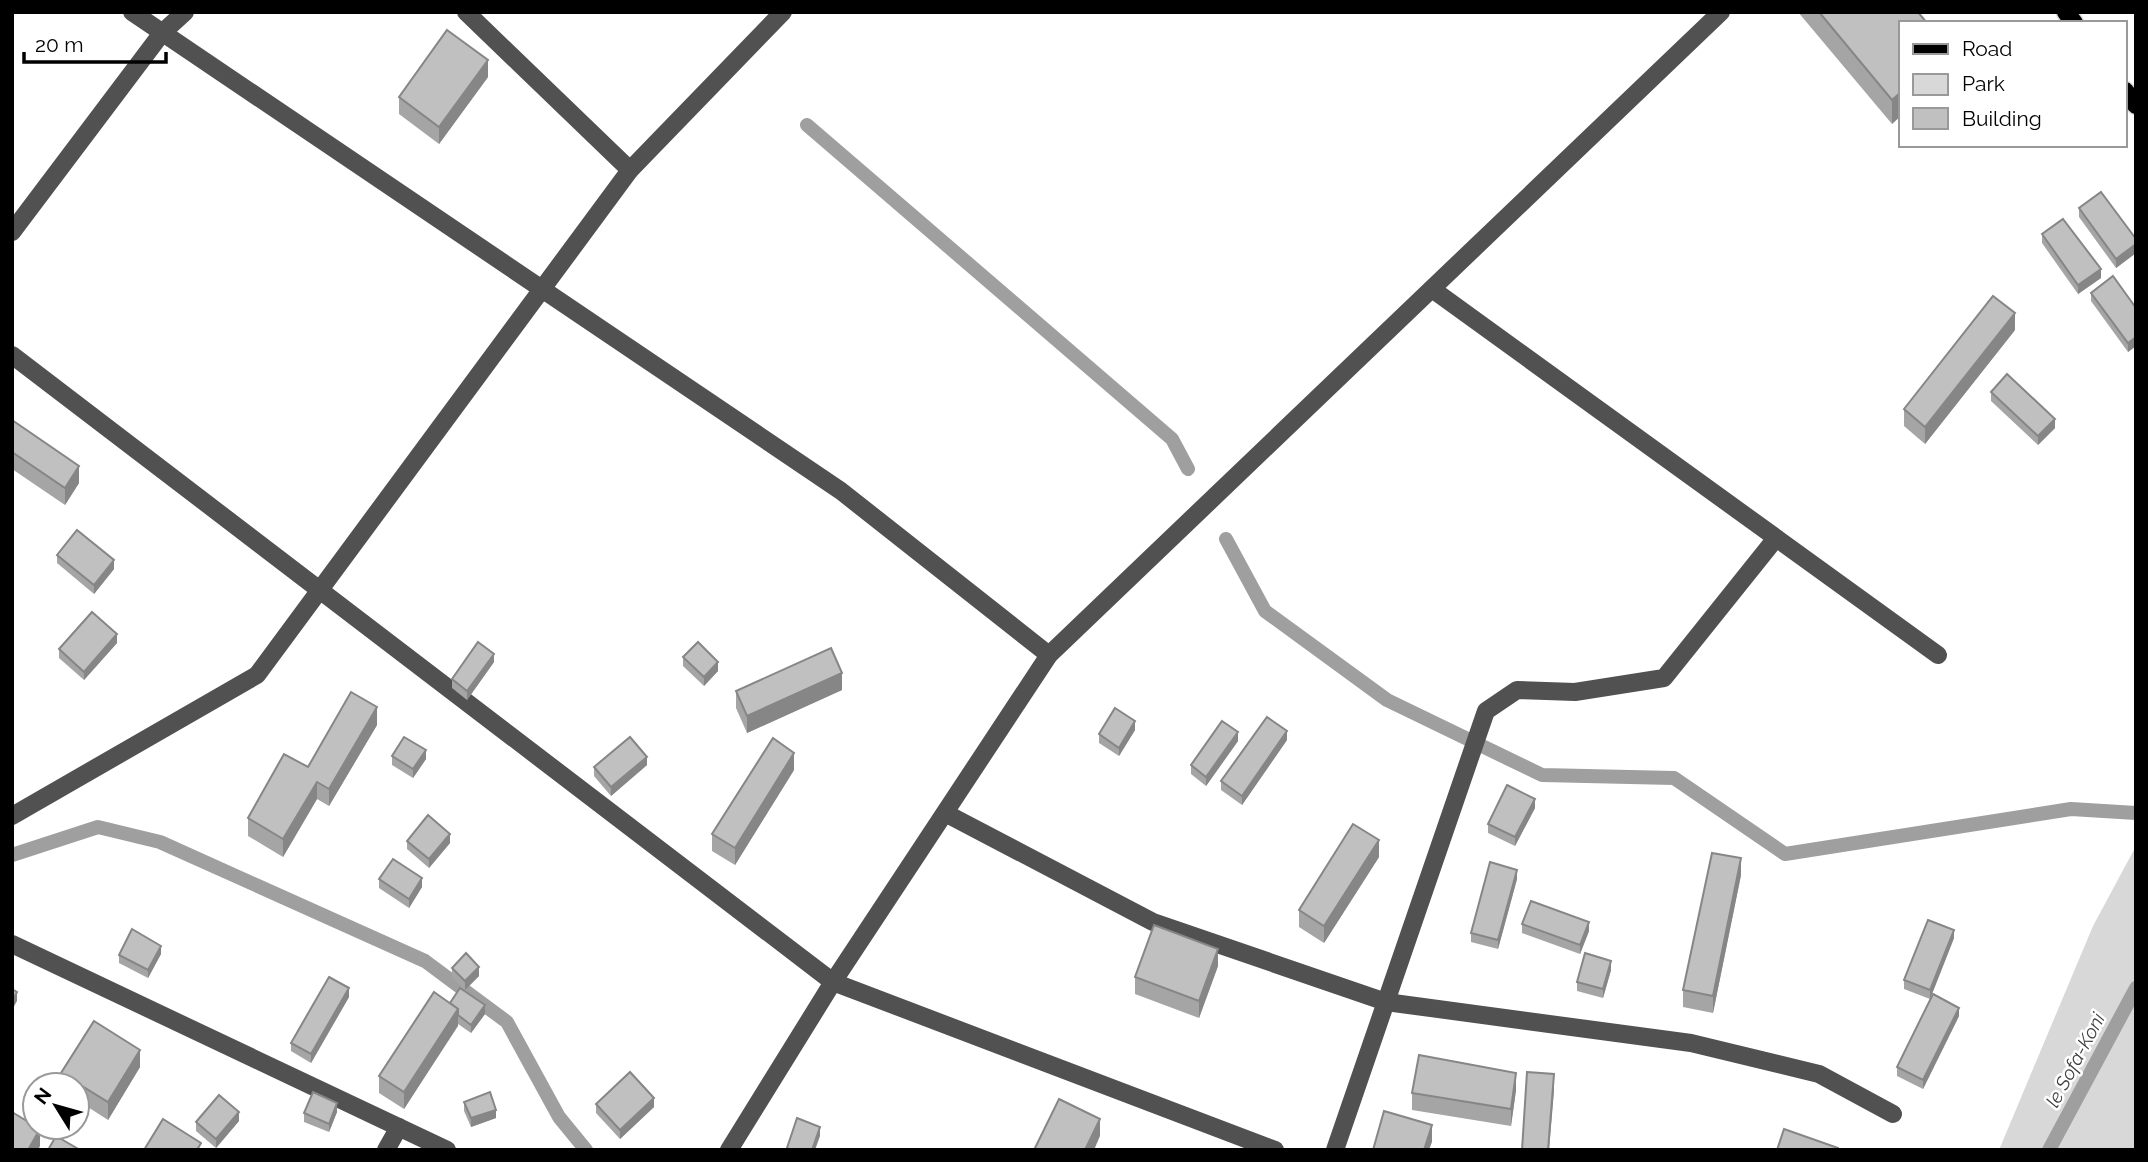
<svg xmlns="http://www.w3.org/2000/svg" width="2148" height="1162" viewBox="0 0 2148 1162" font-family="Raleway,sans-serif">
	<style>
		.green { fill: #d8d8d8 }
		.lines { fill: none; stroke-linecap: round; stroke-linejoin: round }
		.stream { stroke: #9f9f9f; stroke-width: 14 }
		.major-casing { stroke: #dbdbdb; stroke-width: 21 }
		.minor { stroke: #515151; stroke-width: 18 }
		.major { stroke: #000; stroke-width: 18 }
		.wall { fill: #a5a5a5 }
		.shaded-wall { fill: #868686 }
		.building { fill: #c0c0c0; stroke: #868686; stroke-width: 2 }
		.labels { text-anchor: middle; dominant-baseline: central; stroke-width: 5; stroke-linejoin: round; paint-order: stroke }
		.water-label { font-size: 19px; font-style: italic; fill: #404040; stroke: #fff }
	</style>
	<rect width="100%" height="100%" fill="#fff"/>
	<!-- green -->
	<path class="green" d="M2136,846V1150H1999L2093,926Z"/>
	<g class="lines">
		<!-- stream -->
		<g class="stream">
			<path d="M807,125L1172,439L1188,469"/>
			<path d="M1226,539L1265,611L1387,700L1542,775L1674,778L1785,854L2071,809L2136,813"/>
			<path d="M12,855L98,827L160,842L425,961L507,1022L559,1117L586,1150"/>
			<path d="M2049,1150L2136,988"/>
		</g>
		<defs>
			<g id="major">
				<path d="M2066,12L2074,23"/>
				<path d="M2125,91L2136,105"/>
			</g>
		</defs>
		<!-- major casing -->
		<use href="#major" class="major-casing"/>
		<!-- minor -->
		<g class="minor">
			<path d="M132,12L841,491L1049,655"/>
			<path d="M466,12L630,170"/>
			<path d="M12,232L162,33L185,12"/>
			<path d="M1432,289L1938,655"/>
			<path d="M12,355L833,982L1275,1150"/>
			<path d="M945,813L1153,922L1386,1002L1691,1043L1819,1074L1893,1114"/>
			<path d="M12,816L257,675L630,170L783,12"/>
			<path d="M12,944L447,1150"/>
			<path d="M386,1150L399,1127"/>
			<path d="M729,1150L833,982L1049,655L1721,12"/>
			<path d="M1335,1150L1486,711L1517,690L1575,692L1664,678L1776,538"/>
		</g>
		<!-- major -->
		<use href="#major" class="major"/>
	</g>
	<!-- wall -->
	<g class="wall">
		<path d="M1798,12H1918L1892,124Z"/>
		<path d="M488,77L439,144L399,114V97Z"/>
		<path d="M2079,208L2136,239V253L2116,268L2079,217Z"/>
		<path d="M2042,234L2101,278L2078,294L2042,243Z"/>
		<path d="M2091,293L2136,308V346L2128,352L2091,301Z"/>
		<path d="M2015,330L1925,444L1904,426V409Z"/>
		<path d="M1991,392L2055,428L2038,445L1991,401Z"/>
		<path d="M12,420L79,483L65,505L12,469Z"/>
		<path d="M57,555L114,569L94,594L57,563Z"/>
		<path d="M117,643L84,680L59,658V649Z"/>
		<path d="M683,657L718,671L704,686L683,666Z"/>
		<path d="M494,662L467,700L452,688V679Z"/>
		<path d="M842,690L747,733L736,708V691Z"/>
		<path d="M377,725L329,806L317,799L283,857L248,836V818L308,767Z"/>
		<path d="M1135,730L1119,756L1099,743V734Z"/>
		<path d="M1287,740L1242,805L1221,790V781Z"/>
		<path d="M1238,741L1206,786L1191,774V765Z"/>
		<path d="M392,756L426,759L413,778L392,765Z"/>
		<path d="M647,765L611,796L594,776V767Z"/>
		<path d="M794,770L735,865L712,851V834Z"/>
		<path d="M1535,808L1515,846L1488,833V824Z"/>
		<path d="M407,841L450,843L429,868L407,849Z"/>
		<path d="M1379,857L1324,943L1299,927V910Z"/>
		<path d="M1741,875L1713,1013L1683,1007V990Z"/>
		<path d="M379,879L422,887L409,908L379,888Z"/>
		<path d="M1517,879L1498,949L1471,942V933Z"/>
		<path d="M1522,924L1589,931L1580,954L1522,933Z"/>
		<path d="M1954,938L1930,999L1904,989V980Z"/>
		<path d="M161,954L148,978L119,963V955Z"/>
		<path d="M1218,966L1199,1018L1135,994V977Z"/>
		<path d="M452,968L479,976L465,990L452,977Z"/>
		<path d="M1611,970L1603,998L1577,991V982Z"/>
		<path d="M349,997L311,1063L291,1051V1043Z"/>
		<path d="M450,1003L485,1014L471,1033L458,1024L404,1109L379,1093V1076Z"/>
		<path d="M1959,1016L1923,1089L1897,1076V1067Z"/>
		<path d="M140,1067L108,1120L77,1100V1085H61V1073Z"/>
		<path d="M1516,1090L1511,1126L1412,1110V1093Z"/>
		<path d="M464,1102L496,1118L471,1127L464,1111Z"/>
		<path d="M596,1104L654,1107L620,1139L596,1113Z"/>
		<path d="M337,1112L329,1132L304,1122V1113Z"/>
		<path d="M239,1121L216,1148L196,1131V1122Z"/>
	</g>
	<!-- shaded-wall -->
	<g class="shaded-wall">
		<path d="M488,60V77L439,144V127Z"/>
		<path d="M1901,92V116L1892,124V100Z"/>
		<path d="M2136,244V253L2116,268V259Z"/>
		<path d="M2101,269V278L2078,294V285Z"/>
		<path d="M2015,313V330L1925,444V427Z"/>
		<path d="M2136,337V346L2128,352V343Z"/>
		<path d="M2055,419V428L2038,445V436Z"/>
		<path d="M79,466V483L65,505V488Z"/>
		<path d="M114,560V569L94,594V585Z"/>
		<path d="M117,634V643L84,680V672Z"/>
		<path d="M494,654V662L467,700V691Z"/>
		<path d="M718,662V671L704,686V677Z"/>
		<path d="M842,673V690L747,733V716Z"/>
		<path d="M377,707V725L329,806V789Z"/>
		<path d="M1135,721V730L1119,756V748Z"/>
		<path d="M1287,731V740L1242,805V796Z"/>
		<path d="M1238,732V741L1206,786V777Z"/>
		<path d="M426,750V759L413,778V769Z"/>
		<path d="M794,753V770L735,865V848Z"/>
		<path d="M647,757V765L611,796V787Z"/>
		<path d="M317,782V799L283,857V839Z"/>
		<path d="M1535,799V808L1515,846V837Z"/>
		<path d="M450,834V843L429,868V859Z"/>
		<path d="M1379,840V857L1324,943V926Z"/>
		<path d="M1741,858V875L1713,1013V996Z"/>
		<path d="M1517,870V879L1498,949V940Z"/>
		<path d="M422,878V887L409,908V899Z"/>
		<path d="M1589,922V931L1580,954V945Z"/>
		<path d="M1954,930V938L1930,999V990Z"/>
		<path d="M161,946V954L148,978V970Z"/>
		<path d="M1218,949V966L1199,1018V1001Z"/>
		<path d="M1611,961V970L1603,998V989Z"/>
		<path d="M479,967V976L465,990V981Z"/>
		<path d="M349,988V997L311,1063V1054Z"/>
		<path d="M17,992V1001L12,1010V1001Z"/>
		<path d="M485,1005V1014L471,1033V1025Z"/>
		<path d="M1959,1008V1016L1923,1089V1080Z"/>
		<path d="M458,1009V1026L404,1109V1092Z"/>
		<path d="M140,1050V1067L108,1120V1102Z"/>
		<path d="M1516,1073V1090L1511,1126V1109Z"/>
		<path d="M1554,1074V1091L1549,1150H1548Z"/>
		<path d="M654,1098V1107L620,1139V1130Z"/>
		<path d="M337,1103V1112L329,1132V1124Z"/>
		<path d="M496,1110V1118L471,1127V1118Z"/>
		<path d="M239,1112V1121L216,1148V1139Z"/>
		<path d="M1100,1119V1136L1094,1150H1085Z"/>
		<path d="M1432,1125V1142L1429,1150H1424Z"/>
		<path d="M820,1127V1136L815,1150H812Z"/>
		<path d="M40,1129V1146L38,1150H28Z"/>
	</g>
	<!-- building -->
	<g class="building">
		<path d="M1819,12H1918L1927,23H1901V92L1892,100Z"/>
		<path d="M447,30L488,60L439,127L399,97Z"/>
		<path d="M2101,192L2136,239V244L2116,259L2079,208Z"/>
		<path d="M2063,219L2101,269L2078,285L2042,234Z"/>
		<path d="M2113,276L2136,308V337L2128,343L2091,293Z"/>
		<path d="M1993,296L2015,313L1925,427L1904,409Z"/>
		<path d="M2007,374L2055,419L2038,436L1991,392Z"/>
		<path d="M12,420L79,466L65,488L12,452Z"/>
		<path d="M77,530L114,560L94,585L57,555Z"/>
		<path d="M92,612L117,634L84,672L59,649Z"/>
		<path d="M478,642L494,654L467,691L452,679Z"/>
		<path d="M698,642L718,662L704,677L683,657Z"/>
		<path d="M831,648L842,673L747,716L736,691Z"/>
		<path d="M351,692L377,707L329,789L317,782L283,839L248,818L284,754L308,767Z"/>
		<path d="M1115,708L1135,721L1119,748L1099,734Z"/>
		<path d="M1267,717L1287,731L1242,796L1221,781Z"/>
		<path d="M1222,721L1238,732L1206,777L1191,765Z"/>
		<path d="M404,737L426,750L413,769L392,756Z"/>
		<path d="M630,737L647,757L611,787L594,767Z"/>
		<path d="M773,738L794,753L735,848L712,834Z"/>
		<path d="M1507,785L1535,799L1515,837L1488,824Z"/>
		<path d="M428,815L450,834L429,859L407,841Z"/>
		<path d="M1353,824L1379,840L1324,926L1299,910Z"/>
		<path d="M1712,853L1741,858L1713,996L1683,990Z"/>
		<path d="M393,859L422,878L409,899L379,879Z"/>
		<path d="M1490,862L1517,870L1498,940L1471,933Z"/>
		<path d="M1531,901L1589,922L1580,945L1522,924Z"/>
		<path d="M1928,920L1954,930L1930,990L1904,980Z"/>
		<path d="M1154,925L1218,949L1199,1001L1135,977Z"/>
		<path d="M132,929L161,946L148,970L119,955Z"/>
		<path d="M466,953L479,967L465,981L452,968Z"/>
		<path d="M1585,953L1611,961L1603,989L1577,982Z"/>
		<path d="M329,977L349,988L311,1054L291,1043Z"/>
		<path d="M460,988L485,1005L471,1025L458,1015V1009L450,1003Z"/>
		<path d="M12,989L17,992L12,1001Z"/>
		<path d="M434,992L458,1009L404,1092L379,1076Z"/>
		<path d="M1933,994L1959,1008L1923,1080L1897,1067Z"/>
		<path d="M94,1021L140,1050L108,1102L61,1073Z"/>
		<path d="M1419,1055L1516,1073L1511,1109L1412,1093Z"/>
		<path d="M630,1072L654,1098L620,1130L596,1104Z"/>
		<path d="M1527,1072L1554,1074L1548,1150H1522Z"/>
		<path d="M313,1092L337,1103L329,1124L304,1113Z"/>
		<path d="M490,1092L496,1110L471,1118L464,1102Z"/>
		<path d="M219,1095L239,1112L216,1139L196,1122Z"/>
		<path d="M1059,1099L1100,1119L1085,1150H1034Z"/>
		<path d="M1384,1111L1432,1125L1424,1150H1373Z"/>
		<path d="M12,1112L35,1126V1127L40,1129L28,1150H12Z"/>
		<path d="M797,1118L820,1127L812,1150H791L787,1148Z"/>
		<path d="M163,1119L201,1143L197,1150H144Z"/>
		<path d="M1784,1129L1838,1148V1150H1777Z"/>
		<path d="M56,1136L80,1150H48Z"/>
	</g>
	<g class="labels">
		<!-- water labels -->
		<g class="water-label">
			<text transform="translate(2075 1060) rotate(-62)">le Sofa-Koni</text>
		</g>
	</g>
	<!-- border -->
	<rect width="2148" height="1162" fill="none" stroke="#000000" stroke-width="28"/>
	<!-- legend -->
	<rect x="1899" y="21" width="228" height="126" fill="#ffffff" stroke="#999999" stroke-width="2"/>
	<rect x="1913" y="44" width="35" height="10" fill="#000000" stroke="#999999" stroke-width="2"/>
	<text x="1962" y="56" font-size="21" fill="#000000">Road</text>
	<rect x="1913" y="74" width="35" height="21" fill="#d8d8d8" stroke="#999999" stroke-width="2"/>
	<text x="1962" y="91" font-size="21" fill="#000000">Park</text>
	<rect x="1913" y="108" width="35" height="21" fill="#c0c0c0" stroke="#999999" stroke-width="2"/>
	<text x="1962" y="126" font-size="21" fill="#000000">Building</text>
	<!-- north arrow -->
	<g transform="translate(56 1106) rotate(307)"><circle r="33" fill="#ffffff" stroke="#999999" stroke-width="2"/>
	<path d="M0-5L12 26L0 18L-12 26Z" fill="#000000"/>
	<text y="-10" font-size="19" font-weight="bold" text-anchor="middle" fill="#000000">N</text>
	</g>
	<!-- scale -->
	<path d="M24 52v10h142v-10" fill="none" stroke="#000000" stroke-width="3.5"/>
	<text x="35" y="52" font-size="21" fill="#000000" stroke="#ffffff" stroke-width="5" paint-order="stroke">20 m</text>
</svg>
